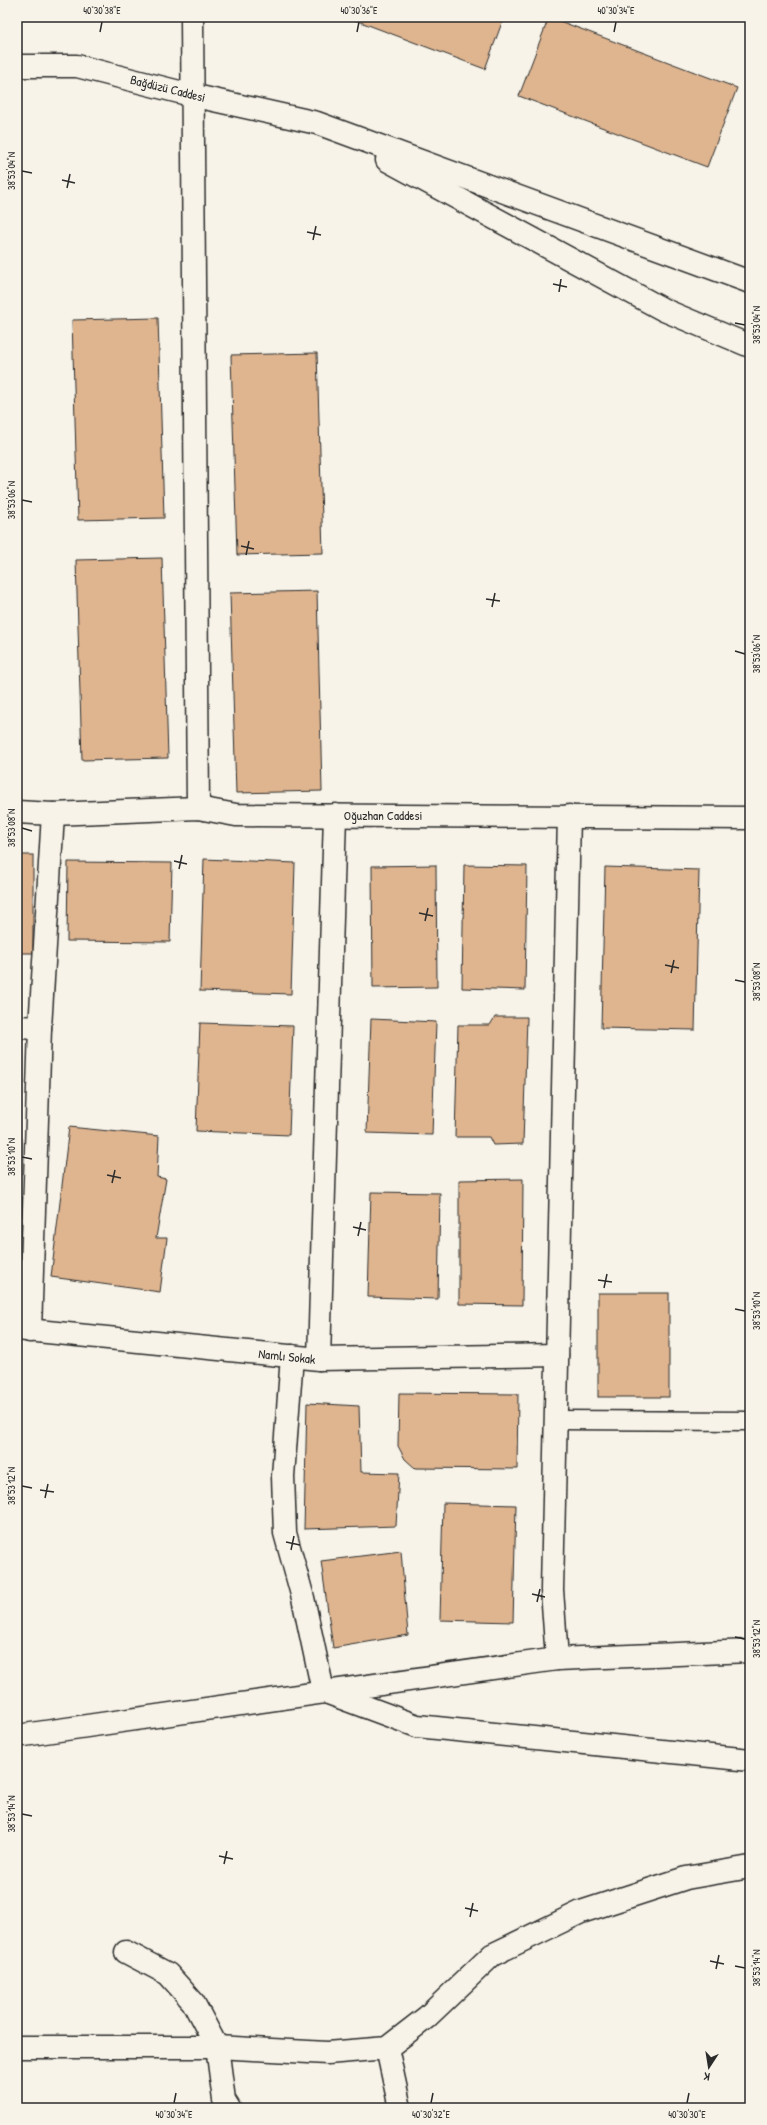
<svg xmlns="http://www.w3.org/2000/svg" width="767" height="2125" viewBox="0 0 767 2125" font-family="'Patrick Hand',sans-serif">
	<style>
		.building { fill: #dfb590; stroke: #2b2b2b }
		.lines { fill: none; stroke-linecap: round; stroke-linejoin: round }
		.service-casing { stroke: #2b2b2b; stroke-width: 21 }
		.minor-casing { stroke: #2b2b2b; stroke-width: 25 }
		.tertiary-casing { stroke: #2b2b2b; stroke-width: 25 }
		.service { stroke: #f7f3e8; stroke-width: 18 }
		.minor { stroke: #f7f3e8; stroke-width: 22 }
		.tertiary { stroke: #f7f3e8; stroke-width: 22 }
		.ticks { fill: none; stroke: #2b2b2b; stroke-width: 1.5 }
		.labels { text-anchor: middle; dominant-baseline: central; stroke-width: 3.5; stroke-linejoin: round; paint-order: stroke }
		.street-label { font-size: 13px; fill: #2b2b2b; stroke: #f7f3e8 }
		.neatline { fill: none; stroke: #2b2b2b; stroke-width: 1.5 }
		.ticks-label { font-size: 10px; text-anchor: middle; fill: #2b2b2b }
	</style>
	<rect width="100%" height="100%" fill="#f7f3e8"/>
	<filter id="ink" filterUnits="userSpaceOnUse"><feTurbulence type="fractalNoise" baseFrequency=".025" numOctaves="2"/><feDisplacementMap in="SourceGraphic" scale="8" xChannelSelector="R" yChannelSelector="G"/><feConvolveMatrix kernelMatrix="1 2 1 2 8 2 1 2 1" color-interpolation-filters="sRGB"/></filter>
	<g filter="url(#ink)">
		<!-- building -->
		<g class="building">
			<path d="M347,17H504L485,69Z"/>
			<path d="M549,17L737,88L707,167L519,96Z"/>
			<path d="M158,318L164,518L78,520L72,320Z"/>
			<path d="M317,353L323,553L237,555L231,355Z"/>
			<path d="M162,558L168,758L82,760L76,560Z"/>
			<path d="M317,591L322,791L236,793L230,593Z"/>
			<rect x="17" y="855" width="16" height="98"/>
			<path d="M204,859L295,863L291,994L200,991Z"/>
			<path d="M68,862L172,863L170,942L67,941Z"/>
			<path d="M436,865L437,987L373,988L372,866Z"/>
			<path d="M464,865L527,866L525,990L462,988Z"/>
			<path d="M605,867L699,870L695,1030L601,1028Z"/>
			<path d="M495,1017H527L523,1144L493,1145L489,1137H455L458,1025H490Z"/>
			<path d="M371,1019L436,1022L432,1135L367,1133Z"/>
			<path d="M200,1023L293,1026L289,1135L196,1131Z"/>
			<path d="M69,1127L159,1136L157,1177L166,1179L156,1238H167L160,1292L51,1277Z"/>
			<path d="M523,1179L522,1305L459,1304V1180Z"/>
			<path d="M371,1192L440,1193L438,1299L368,1297Z"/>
			<rect x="598" y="1293" width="71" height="104"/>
			<path d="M399,1393L518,1394L517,1469L415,1468L405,1459L398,1446Z"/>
			<path d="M307,1403L359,1406L361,1472L399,1473L396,1526L304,1529Z"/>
			<path d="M443,1503L516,1505L513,1622L440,1620Z"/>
			<path d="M401,1551L408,1635L333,1648L321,1561Z"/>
		</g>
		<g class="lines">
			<defs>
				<path id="service" d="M556,1420L750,1421"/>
				<g id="minor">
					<path d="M192,17L198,808"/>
					<path d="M17,1027L40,1028"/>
					<path d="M17,1329L319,1359L557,1355"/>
					<path d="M30,1331L40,1028L53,814"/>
					<path d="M292,1356L283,1476L285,1533L303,1598L323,1691L417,1726L750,1760"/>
					<path d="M319,1359L335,815"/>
					<path d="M557,1659L750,1651"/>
					<path d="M126,1952L168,1974L193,2002L217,2047L224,2100L229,2108"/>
					<path d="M17,2047H217L327,2053L387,2048L427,2017L492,1955L581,1912L686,1878L750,1867"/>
					<path d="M387,2048L400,2108"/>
				</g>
				<g id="tertiary">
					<path d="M17,66H77L191,95L317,123L750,282"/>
					<path d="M387,160L664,310L750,346"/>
					<path d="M17,812L53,814L198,808L236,815L750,818"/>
					<path d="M17,1736L557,1659L552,1590L569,816"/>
				</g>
			</defs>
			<!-- service casing -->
			<use href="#service" class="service-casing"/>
			<!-- minor casing -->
			<use href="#minor" class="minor-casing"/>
			<!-- tertiary casing -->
			<use href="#tertiary" class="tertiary-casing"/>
			<!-- service -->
			<use href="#service" class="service"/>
			<!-- minor -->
			<use href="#minor" class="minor"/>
			<!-- tertiary -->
			<use href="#tertiary" class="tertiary"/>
		</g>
	</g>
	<!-- ticks -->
	<path class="ticks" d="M100,32L102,22M357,32L359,22M614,32L616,22M22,171L32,173M62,180L75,183M67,188L70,174M307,232L321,235M313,240L316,226M553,284L567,287M559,292L561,279M735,323L745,325M22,500L32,502M241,546L254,549M246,555L249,541M486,599L500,601M492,607L495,593M735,651L745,654M22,828L32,831M174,861L187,864M179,869L182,855M419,913L433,916M425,921L428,908M665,965L679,968M671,973L674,960M735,980L745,982M22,1157L32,1159M107,1175L121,1178M112,1183L115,1170M353,1227L366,1230M358,1236L361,1222M598,1280L612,1282M604,1288L607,1274M735,1309L745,1311M22,1486L32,1488M40,1490L54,1492M45,1498L48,1484M286,1542L300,1545M291,1550L294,1536M532,1594L545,1597M537,1602L540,1589M735,1637L745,1639M22,1814L32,1816M219,1856L233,1859M224,1864L227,1851M465,1908L478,1911M470,1917L473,1903M710,1961L724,1964M735,1966L745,1968M716,1969L719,1955M174,2103L176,2093M431,2103L433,2093M687,2103L689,2093"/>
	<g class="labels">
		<!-- street labels -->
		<g class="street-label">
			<text transform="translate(168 88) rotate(14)">Bağdüzü Caddesi</text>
			<text x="383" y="815">Oğuzhan Caddesi</text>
			<text transform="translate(287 1356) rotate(6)">Namlı Sokak</text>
		</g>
	</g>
	<!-- margin -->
	<rect width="767" height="2125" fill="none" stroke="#f7f3e8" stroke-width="44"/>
	<!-- north arrow -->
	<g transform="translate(709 2067) rotate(192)" stroke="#f7f3e8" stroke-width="3" paint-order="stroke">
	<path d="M0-3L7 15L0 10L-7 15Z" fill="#2b2b2b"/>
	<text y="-6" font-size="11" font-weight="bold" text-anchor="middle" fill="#2b2b2b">K</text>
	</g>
	<rect x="22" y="22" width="723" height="2081" class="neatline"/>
	<g class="ticks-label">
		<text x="102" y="14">40°30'38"E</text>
		<text x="359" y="14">40°30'36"E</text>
		<text x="616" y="14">40°30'34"E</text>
		<text transform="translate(11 171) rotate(-90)" y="4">38°53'04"N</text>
		<text transform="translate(756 325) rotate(-90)" y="4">38°53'04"N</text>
		<text transform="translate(11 500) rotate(-90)" y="4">38°53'06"N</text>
		<text transform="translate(756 654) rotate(-90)" y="4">38°53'06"N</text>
		<text transform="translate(11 828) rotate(-90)" y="4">38°53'08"N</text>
		<text transform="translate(756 982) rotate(-90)" y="4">38°53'08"N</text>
		<text transform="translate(11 1157) rotate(-90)" y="4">38°53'10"N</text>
		<text transform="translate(756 1311) rotate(-90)" y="4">38°53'10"N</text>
		<text transform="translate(11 1486) rotate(-90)" y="4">38°53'12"N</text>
		<text transform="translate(756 1639) rotate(-90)" y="4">38°53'12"N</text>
		<text transform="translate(11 1814) rotate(-90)" y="4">38°53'14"N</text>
		<text transform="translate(756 1968) rotate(-90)" y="4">38°53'14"N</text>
		<text x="174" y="2118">40°30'34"E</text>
		<text x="431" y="2118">40°30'32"E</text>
		<text x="687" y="2118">40°30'30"E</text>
	</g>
</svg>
